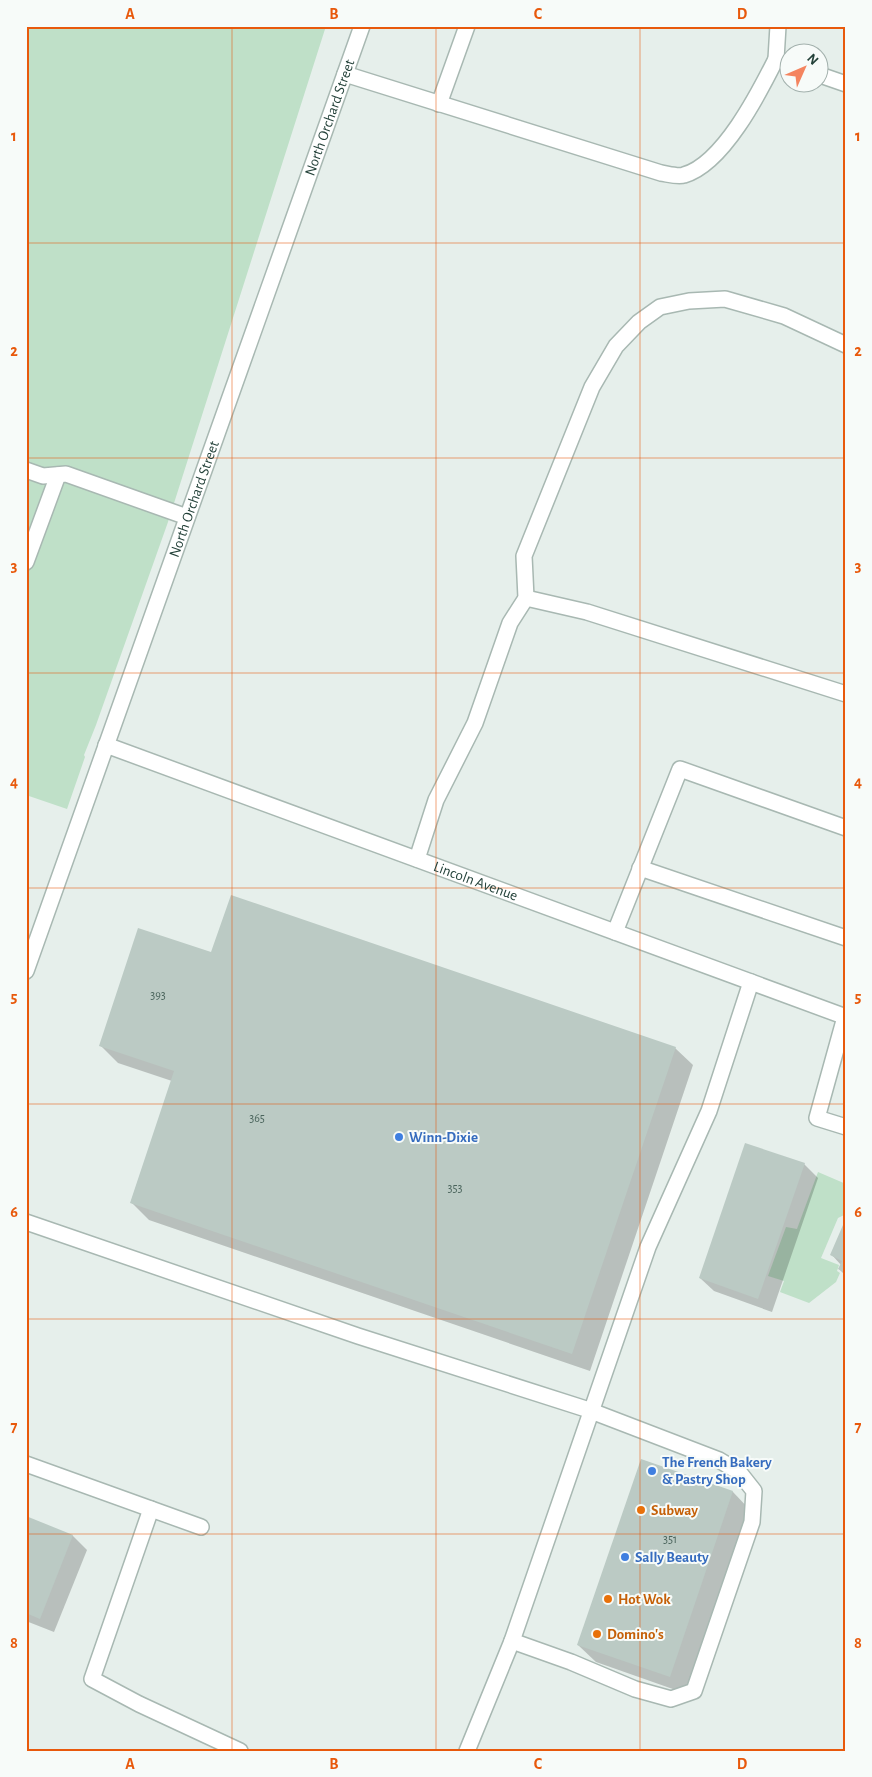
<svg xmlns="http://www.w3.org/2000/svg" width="872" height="1777" viewBox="0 0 872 1777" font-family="'Alegreya Sans',sans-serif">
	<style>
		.green { fill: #bfe0c8 }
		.shadow { fill: #0003 }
		.building { fill: #bbcac4 }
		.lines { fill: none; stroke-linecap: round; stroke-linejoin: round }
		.minor-casing { stroke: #a8b8b2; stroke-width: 18 }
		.minor { stroke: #fff; stroke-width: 15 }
		.grid { fill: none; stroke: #e8590c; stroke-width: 1; stroke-opacity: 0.55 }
		.shop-dot { fill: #3f7fe0; stroke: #f7fbf9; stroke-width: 2 }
		.food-dot { fill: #e8710a; stroke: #f7fbf9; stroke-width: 2 }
		.labels { text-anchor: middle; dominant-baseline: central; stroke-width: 4; stroke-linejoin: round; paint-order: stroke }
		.number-label { font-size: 12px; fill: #4a645c }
		.street-label { font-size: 15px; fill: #24423a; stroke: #f7fbf9 }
		.shop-label { font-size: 15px; font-weight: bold; fill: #366cbe; stroke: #f7fbf9; text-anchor: start }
		.food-label { font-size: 15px; font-weight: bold; fill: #c56008; stroke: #f7fbf9; text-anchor: start }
		.neatline { fill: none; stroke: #e8590c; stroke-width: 2 }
		.grid-label { font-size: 16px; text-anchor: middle; font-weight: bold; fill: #e8590c }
	</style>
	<rect width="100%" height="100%" fill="#e6efeb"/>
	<!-- green -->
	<g class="green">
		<path d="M26,26H326L168,522L96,725L84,755L85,757L67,809L26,795Z"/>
		<path d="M818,1172L846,1184V1214L838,1218L821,1258L839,1265L837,1271L840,1273L836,1282L809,1303L780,1292L784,1281L768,1276L786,1227L797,1229Z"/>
	</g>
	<!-- shadow -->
	<g class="shadow">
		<path d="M212,954L675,1048L693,1065L590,1371L149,1220L131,1202L172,1081L118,1063L100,1045Z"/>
		<path d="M804,1164L818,1178L772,1312L714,1291L700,1278Z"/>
		<path d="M846,1228V1276L839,1269L841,1265L832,1255Z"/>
		<path d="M642,1460L733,1492L750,1510L687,1694L596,1662L578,1645Z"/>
		<path d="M26,1517L73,1536L87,1550L54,1632L26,1621Z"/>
	</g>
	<!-- building -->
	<g class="building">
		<path d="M231,895L676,1047L572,1354L130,1203L174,1071L99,1046L138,928L211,952Z"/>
		<path d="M745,1143L805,1163L758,1299L699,1278Z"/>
		<path d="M843,1225L846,1227V1273L838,1269L842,1261L830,1255Z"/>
		<path d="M641,1459L733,1491L670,1677L577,1645Z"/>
		<path d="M26,1516L73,1535L40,1619L26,1613Z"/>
	</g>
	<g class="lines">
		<defs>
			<g id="minor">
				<path d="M778,26L776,59L790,64"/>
				<path d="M345,74L661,173C668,174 678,177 684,175C723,164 759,93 776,59"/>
				<path d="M820,75L846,84"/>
				<path d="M439,104L467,26"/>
				<path d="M26,470L43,476L66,474L187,517"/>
				<path d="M26,562L58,475"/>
				<path d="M526,598L587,612L846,694"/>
				<path id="s1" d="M106,745L846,1017"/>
				<path d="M417,859L436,800L475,723L510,623L526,598L524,556L592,387L616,346L639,322L660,307L689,301L725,299L784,316L846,345"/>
				<path d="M640,868L846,938"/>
				<path d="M615,932L680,769L846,828"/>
				<path id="s2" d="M26,971L362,26"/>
				<path d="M845,1017L817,1118L846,1127"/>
				<path d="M26,1222L358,1336L586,1409L719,1460L739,1472L754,1491L752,1522L694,1691L671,1699L635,1689L571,1662L512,1641L467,1751"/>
				<path d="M26,1464L201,1527"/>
				<path d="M151,1509L92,1679L139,1704L240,1751"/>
				<path d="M512,1641L648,1247L709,1111L751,982"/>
			</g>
		</defs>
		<!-- minor casing -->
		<use href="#minor" class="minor-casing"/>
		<!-- minor -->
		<use href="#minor" class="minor"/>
	</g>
	<!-- grid -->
	<path class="grid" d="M232,26V1751M436,26V1751M640,26V1751M26,243H846M26,458H846M26,673H846M26,888H846M26,1104H846M26,1319H846M26,1534H846"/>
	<!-- markers -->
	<g class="shop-dot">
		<circle cx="399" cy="1137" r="5"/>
		<circle cx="652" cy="1471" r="5"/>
		<circle cx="625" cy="1557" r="5"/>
	</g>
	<g class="food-dot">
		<circle cx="641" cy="1510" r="5"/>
		<circle cx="608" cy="1599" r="5"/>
		<circle cx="597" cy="1634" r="5"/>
	</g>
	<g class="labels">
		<!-- number labels -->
		<g class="number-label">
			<text x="158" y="995">393</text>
			<text x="257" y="1118">365</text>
			<text x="455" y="1188">353</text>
			<text x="670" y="1539">351</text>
		</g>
		<!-- street labels -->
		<g class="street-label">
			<text stroke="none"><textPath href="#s2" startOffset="906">North Orchard Street</textPath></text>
			<text stroke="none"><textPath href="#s2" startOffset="501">North Orchard Street</textPath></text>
			<text stroke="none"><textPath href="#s1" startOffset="394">Lincoln Avenue</textPath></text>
		</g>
		<!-- shop labels -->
		<g class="shop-label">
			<text x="409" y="1137">Winn-Dixie</text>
			<text x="662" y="1462">The French Bakery<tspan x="662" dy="17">&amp; Pastry Shop</tspan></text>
			<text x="635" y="1557">Sally Beauty</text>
		</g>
		<!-- food labels -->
		<g class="food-label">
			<text x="651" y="1510">Subway</text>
			<text x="618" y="1599">Hot Wok</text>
			<text x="607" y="1634">Domino's</text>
		</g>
	</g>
	<!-- border -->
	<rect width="872" height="1777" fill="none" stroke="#f7fbf9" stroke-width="55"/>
	<!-- north arrow -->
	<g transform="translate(804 68) rotate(45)"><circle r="24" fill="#f7fbf9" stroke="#a3b1ad"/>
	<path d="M0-4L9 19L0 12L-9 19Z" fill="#f4845f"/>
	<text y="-8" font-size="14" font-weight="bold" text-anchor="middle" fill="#24423a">N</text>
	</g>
	<rect x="28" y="28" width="816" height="1722" class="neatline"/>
	<g class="grid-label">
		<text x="130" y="19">A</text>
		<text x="334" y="19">B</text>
		<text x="538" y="19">C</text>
		<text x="742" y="19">D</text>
		<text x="14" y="141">1</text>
		<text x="858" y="141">1</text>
		<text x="14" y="356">2</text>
		<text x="858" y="356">2</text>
		<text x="14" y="571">3</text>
		<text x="858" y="571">3</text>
		<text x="14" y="787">4</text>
		<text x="858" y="787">4</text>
		<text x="14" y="1002">5</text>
		<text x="858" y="1002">5</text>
		<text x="14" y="1217">6</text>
		<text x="858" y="1217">6</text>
		<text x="14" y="1432">7</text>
		<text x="858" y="1432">7</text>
		<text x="14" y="1648">8</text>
		<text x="858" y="1648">8</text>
		<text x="130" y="1769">A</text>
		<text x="334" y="1769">B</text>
		<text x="538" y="1769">C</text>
		<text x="742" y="1769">D</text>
	</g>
</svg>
